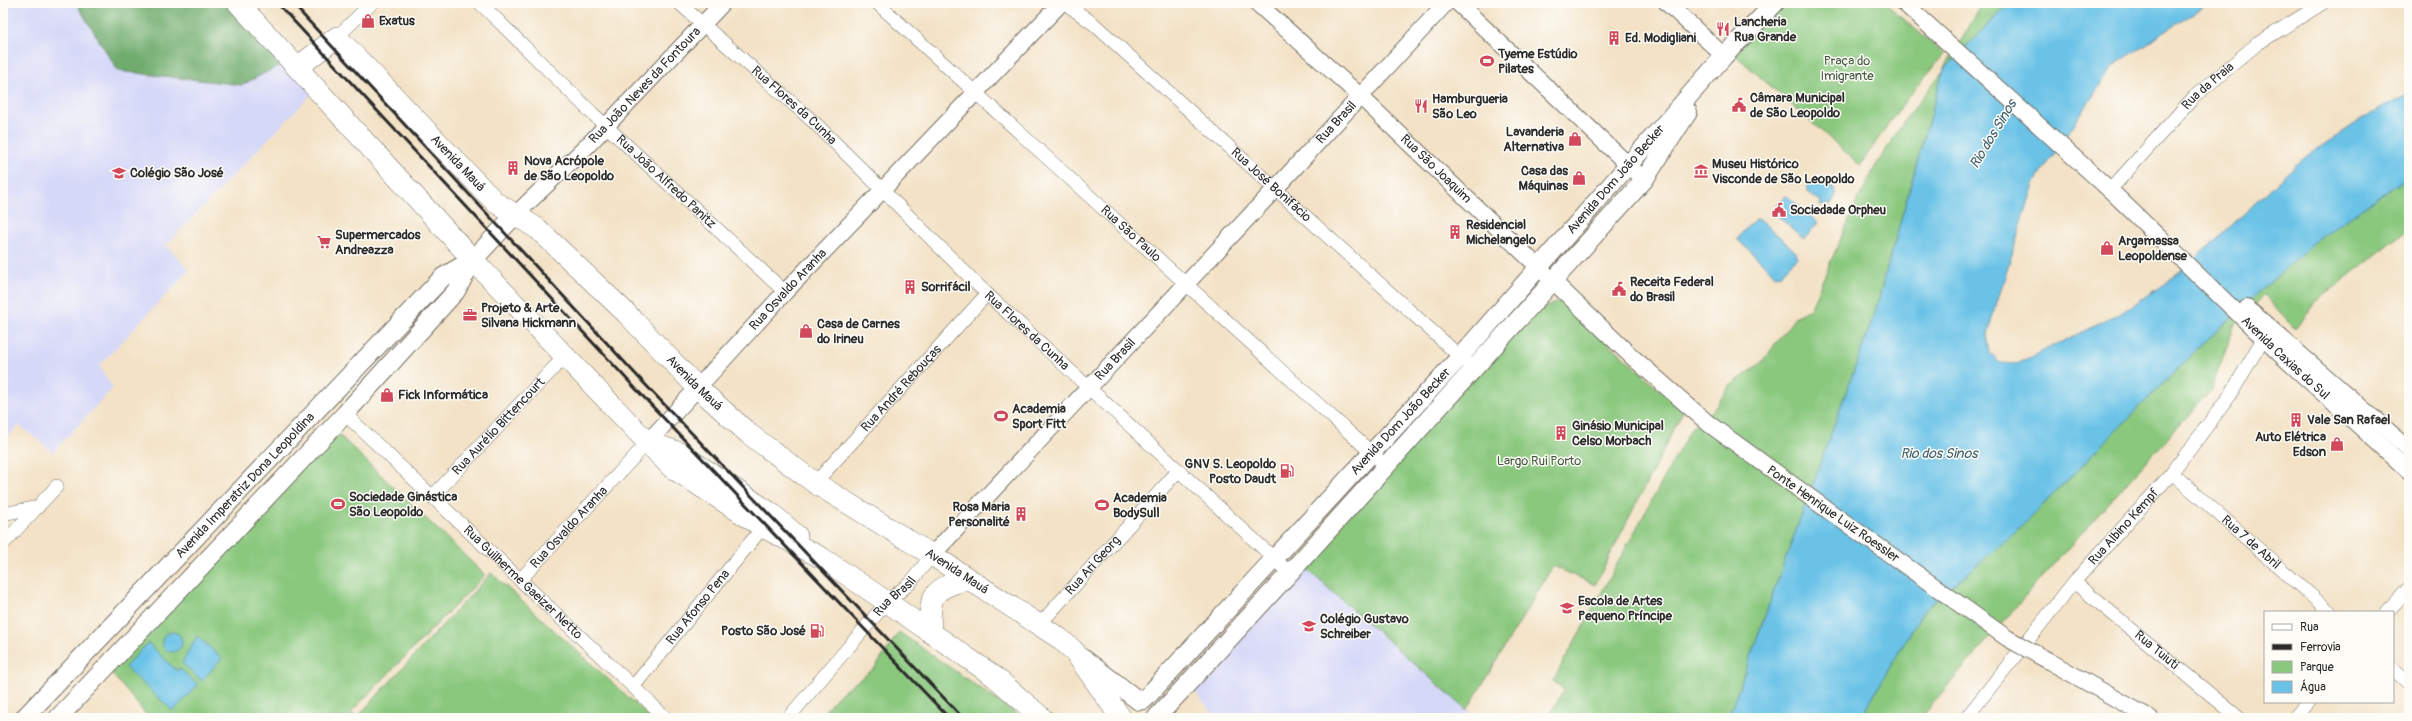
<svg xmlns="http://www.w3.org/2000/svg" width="2412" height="721" viewBox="0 0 2412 721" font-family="Pangolin,sans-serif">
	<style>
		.built { fill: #d6d8f8 }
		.green { fill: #8ac87e; stroke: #5a7a54 }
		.forest { fill: #6fac6d; stroke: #4d6c4c }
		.water { fill: #6ac2e7; stroke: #4a7689 }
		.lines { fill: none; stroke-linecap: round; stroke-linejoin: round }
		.minor-casing { stroke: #716b61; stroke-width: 14 }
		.tertiary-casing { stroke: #716b61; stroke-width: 18 }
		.secondary-casing { stroke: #716b61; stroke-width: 20 }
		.primary-casing { stroke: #716b61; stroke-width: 22 }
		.minor { stroke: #fff; stroke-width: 13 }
		.tertiary { stroke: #fff; stroke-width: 16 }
		.secondary { stroke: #fff; stroke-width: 18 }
		.primary { stroke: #fff; stroke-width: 21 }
		.rail { stroke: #2b2b2b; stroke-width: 3 }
		.tertiary-bridge-casing { stroke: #716b61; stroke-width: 18; stroke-linecap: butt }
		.tertiary-bridge { stroke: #fff; stroke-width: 16 }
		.labels { text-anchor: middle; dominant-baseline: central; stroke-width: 3; stroke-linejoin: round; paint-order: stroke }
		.poi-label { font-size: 13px; font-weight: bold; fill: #2b2b2b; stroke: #fdfcf7; text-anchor: start }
		.park-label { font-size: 13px; fill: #485a44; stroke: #fdfcf7 }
		.street-label { font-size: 13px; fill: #2b2b2b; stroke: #fdfcf7 }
		.water-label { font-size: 14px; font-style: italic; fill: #41606d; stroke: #fdfcf7 }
	</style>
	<rect width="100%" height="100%" fill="#fdfcf7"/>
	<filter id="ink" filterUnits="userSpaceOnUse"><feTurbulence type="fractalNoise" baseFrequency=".025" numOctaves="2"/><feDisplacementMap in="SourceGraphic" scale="8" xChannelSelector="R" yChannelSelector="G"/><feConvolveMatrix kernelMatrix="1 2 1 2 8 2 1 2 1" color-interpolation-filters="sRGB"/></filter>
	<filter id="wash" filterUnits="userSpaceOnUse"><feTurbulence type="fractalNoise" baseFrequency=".012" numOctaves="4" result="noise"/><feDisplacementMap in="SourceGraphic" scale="16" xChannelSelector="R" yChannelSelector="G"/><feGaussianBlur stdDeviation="0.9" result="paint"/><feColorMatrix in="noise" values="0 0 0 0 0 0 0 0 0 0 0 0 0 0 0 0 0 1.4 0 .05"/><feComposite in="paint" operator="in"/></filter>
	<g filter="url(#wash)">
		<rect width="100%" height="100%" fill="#f3e2c6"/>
		<!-- built -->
		<g class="built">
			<path d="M3,3H233L312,94L166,245L189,270L99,366L113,388L53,452L19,425L3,441Z"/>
			<path d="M1302,565L1476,718H1217L1191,687Z"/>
		</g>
		<!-- green -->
		<g class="green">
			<path d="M1780,3H1885L1944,54L1899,109L1860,165L1734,54Z"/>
			<path d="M1983,3H2009L1943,71L1874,315L1728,718H1548L1564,689L1553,681L1692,427L1715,408L1729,387L1761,363L1796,316L1810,309L1854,208L1875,167L1906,118L1943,71Z"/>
			<path d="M2409,176V229L2321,297L2295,329L2264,296L2234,327L2211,390L2042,577L1920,718H1864L1866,708L1923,611L2016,532L2197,349L2313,243Z"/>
			<path d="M1562,300L1683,411L1595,585L1553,566L1467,710L1302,565L1522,323L1543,308Z"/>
			<path d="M336,432L485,575L351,712L357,718H149L108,669Z"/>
			<path d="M491,573L651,718H364L360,714Z"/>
			<path d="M899,632L1018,715L1021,718H818L841,693L875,668Z"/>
		</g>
		<!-- forest -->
		<path class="forest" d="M76,3H233L284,63L242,85L118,71Z"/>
		<!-- water -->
		<g class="water">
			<path d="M2009,3H2209L2113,66L2034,184L1987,334L1990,353L2001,363L2016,364L2121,313L2167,282L2215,241L2302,159L2379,108L2409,94V176L2313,243L2197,349L2016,532L1923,611L1866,708L1864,718H1728L1874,315L1943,71Z"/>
			<path d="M1814,179C1824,183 1834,184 1836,195L1831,204L1820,206L1821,200C1810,198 1805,193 1809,182Z"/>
			<path d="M1786,195L1818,223L1804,239L1772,211Z"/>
			<path d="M1755,219L1761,220L1796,252L1797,257L1781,274L1775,275L1738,240L1739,236Z"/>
			<circle cx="172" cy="642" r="10"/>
			<path d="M197,636L222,658L202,681L182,663Z"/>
			<path d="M148,643L177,671L179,668L198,685L173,711L125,667Z"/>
		</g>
	</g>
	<g filter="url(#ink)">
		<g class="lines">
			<defs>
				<g id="minor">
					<path id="s1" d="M480,3L592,113L785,292"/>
					<path id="s2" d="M679,3L817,125L987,294L1290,573"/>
					<path id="s3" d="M877,3L1385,465"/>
					<path id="s4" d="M1065,3L1095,25L1466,362"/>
					<path d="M337,37L372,3"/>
					<path id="s5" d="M2110,190L2194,97L2257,44L2323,3"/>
					<path id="s6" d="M345,414L666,718"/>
					<path id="s7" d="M2172,473L2330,612"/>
					<path id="s8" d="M815,483L987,294"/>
					<path id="s9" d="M432,497L566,355"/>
					<path d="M3,514L38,507"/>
					<path d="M3,544L57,486"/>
					<path id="s10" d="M520,580L648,442"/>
					<path id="s11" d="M2074,582L2239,718"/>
					<path d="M2387,612L2409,588"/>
					<path id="s12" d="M1040,624L1178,471"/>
					<path d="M2393,669L2409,684"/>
					<path id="s13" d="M633,687L763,527"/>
					<path id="s14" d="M788,718L887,602L910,583L932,555"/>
					<path id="s15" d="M1966,718L2074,582L2172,473L2231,394L2268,330"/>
					<path d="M2294,718L2308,702"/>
				</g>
				<g id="tertiary">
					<path id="s16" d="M1257,3L1360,96L1630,355L1709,424L1833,514"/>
					<path d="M1458,3L1644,180"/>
					<path d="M1667,3L1724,56"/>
					<path id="s17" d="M1904,3L2110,190L2282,356L2409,471"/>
					<path id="s18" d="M514,216L588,145L723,3"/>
					<path d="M2247,308L2409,449"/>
					<path id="s19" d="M648,442L785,292L1061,3"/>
					<path id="s20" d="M932,555L1275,189L1446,3"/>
					<path d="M2047,660L2150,718"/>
				</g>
				<g id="secondary">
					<path id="s21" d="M1084,659L1139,701L1144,700L1460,357L1724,56L1775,3"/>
					<path id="s22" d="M24,718L443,277L472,260"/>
					<path d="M58,718L345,414L456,291L473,260L514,216"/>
					<path d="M1156,718L1297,565L1644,180L1688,112"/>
				</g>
				<g id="primary">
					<path d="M238,3L473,260L671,467L763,527L822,558L887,602L995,677L1042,718"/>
					<path id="s23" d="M298,67L337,37L495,202L538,229L626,313L697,387L749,434L815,483L932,555L1059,638L1074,651L1121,718"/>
					<path d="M651,443L680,453L772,514L797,536"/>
					<path d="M931,633C928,595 932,588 969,579"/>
				</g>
			</defs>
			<!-- minor casing -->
			<use href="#minor" class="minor-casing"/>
			<!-- tertiary casing -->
			<use href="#tertiary" class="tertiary-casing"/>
			<!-- secondary casing -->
			<use href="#secondary" class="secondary-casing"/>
			<!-- primary casing -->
			<use href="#primary" class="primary-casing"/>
			<!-- minor -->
			<use href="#minor" class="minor"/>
			<!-- tertiary -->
			<use href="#tertiary" class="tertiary"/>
			<!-- secondary -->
			<use href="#secondary" class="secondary"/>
			<!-- primary -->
			<use href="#primary" class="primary"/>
			<!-- rail -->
			<g class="rail">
				<path d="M277,3L635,388L949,718"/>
				<path d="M292,3L642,381L963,718"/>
			</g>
			<defs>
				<path id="tertiary-bridge" d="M1833,514L2007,638L2047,660"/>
			</defs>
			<!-- tertiary-bridge casing -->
			<use href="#tertiary-bridge" class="tertiary-bridge-casing"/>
			<!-- tertiary-bridge -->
			<use href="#tertiary-bridge" class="tertiary-bridge"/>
		</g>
	</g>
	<!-- icons -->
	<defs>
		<symbol id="shop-bare" viewBox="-9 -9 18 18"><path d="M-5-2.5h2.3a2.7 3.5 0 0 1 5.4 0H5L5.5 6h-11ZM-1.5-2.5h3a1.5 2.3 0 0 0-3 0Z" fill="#d1495b" stroke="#fdfcf7" stroke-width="2.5" paint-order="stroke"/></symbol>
		<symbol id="restaurant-bare" viewBox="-9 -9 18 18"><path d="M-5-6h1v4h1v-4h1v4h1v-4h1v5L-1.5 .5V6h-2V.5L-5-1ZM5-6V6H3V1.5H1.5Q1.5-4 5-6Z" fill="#d1495b" stroke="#fdfcf7" stroke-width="2.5" paint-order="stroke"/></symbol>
		<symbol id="building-bare" viewBox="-9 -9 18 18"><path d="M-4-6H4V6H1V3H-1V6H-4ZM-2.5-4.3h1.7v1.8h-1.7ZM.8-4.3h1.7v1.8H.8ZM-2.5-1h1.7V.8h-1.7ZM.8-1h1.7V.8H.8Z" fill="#d1495b" stroke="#fdfcf7" stroke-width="2.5" paint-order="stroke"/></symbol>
		<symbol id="stadium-bare" viewBox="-9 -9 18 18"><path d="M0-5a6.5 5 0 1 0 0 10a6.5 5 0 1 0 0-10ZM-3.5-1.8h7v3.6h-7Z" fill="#d1495b" stroke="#fdfcf7" stroke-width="2.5" paint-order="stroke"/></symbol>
		<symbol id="civic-bare" viewBox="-9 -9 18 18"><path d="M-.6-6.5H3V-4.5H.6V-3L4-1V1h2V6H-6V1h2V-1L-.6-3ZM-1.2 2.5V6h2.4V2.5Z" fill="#d1495b" stroke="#fdfcf7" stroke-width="2.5" paint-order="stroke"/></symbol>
		<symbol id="museum-bare" viewBox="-9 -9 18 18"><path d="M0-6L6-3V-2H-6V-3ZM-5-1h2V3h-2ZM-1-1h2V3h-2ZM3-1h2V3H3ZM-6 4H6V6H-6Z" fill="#d1495b" stroke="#fdfcf7" stroke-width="2.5" paint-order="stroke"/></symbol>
		<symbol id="school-bare" viewBox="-9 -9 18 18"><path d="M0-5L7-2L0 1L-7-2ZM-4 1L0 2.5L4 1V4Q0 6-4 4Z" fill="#d1495b" stroke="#fdfcf7" stroke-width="2.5" paint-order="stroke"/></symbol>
		<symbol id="supermarket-bare" viewBox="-9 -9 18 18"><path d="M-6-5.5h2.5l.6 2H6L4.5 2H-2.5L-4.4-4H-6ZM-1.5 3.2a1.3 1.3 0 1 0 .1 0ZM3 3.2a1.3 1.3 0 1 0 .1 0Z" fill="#d1495b" stroke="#fdfcf7" stroke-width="2.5" paint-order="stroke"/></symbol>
		<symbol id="office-bare" viewBox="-9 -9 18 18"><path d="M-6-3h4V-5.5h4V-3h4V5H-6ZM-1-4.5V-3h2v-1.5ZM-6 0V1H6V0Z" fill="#d1495b" stroke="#fdfcf7" stroke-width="2.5" paint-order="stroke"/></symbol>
		<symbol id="fuel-bare" viewBox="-9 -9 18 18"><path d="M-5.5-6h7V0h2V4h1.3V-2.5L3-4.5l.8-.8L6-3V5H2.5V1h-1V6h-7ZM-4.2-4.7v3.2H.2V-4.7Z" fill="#d1495b" stroke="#fdfcf7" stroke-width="2.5" paint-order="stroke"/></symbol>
	</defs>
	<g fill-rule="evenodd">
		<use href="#shop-bare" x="358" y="11" width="20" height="20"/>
		<use href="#restaurant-bare" x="1713" y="19" width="20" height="20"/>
		<use href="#building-bare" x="1604" y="28" width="20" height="20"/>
		<use href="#stadium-bare" x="1477" y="51" width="20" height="20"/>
		<use href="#civic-bare" x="1729" y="95" width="20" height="20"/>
		<use href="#restaurant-bare" x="1411" y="96" width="20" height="20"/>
		<use href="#shop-bare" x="1565" y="129" width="20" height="20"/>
		<use href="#building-bare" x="503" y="158" width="20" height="20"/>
		<use href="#museum-bare" x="1691" y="161" width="20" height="20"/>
		<use href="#school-bare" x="109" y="163" width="20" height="20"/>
		<use href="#shop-bare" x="1569" y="168" width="20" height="20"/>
		<use href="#civic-bare" x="1769" y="200" width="20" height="20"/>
		<use href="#building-bare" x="1445" y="222" width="20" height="20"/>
		<use href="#supermarket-bare" x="314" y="232" width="20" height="20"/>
		<use href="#shop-bare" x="2097" y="238" width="20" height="20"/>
		<use href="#building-bare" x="900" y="277" width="20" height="20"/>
		<use href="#civic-bare" x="1609" y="279" width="20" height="20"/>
		<use href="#office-bare" x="460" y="305" width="20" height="20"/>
		<use href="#shop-bare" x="796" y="321" width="20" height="20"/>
		<use href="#shop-bare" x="377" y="385" width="20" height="20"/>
		<use href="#stadium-bare" x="991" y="406" width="20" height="20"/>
		<use href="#building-bare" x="2286" y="410" width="20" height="20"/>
		<use href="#building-bare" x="1551" y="423" width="20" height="20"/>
		<use href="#shop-bare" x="2327" y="434" width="20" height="20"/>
		<use href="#fuel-bare" x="1277" y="461" width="20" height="20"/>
		<use href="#stadium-bare" x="328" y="494" width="20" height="20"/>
		<use href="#stadium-bare" x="1092" y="495" width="20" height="20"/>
		<use href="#building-bare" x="1011" y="504" width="20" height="20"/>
		<use href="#school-bare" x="1557" y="598" width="20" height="20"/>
		<use href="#school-bare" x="1299" y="616" width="20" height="20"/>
		<use href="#fuel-bare" x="807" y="621" width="20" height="20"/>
	</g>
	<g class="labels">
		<!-- poi labels -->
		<g class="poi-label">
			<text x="379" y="21">Exatus</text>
			<text x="1734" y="22">Lancheria<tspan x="1734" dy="15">Rua Grande</tspan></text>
			<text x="1625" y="38">Ed. Modigliani</text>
			<text x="1498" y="54">Tyeme Estúdio<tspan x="1498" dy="15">Pilates</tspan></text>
			<text x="1750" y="98">Câmara Municipal<tspan x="1750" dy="15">de São Leopoldo</tspan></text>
			<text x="1432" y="99">Hamburgueria<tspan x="1432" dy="15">São Leo</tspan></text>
			<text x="1564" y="132" text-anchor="end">Lavanderia<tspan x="1564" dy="15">Alternativa</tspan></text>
			<text x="524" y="161">Nova Acrópole<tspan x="524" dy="15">de São Leopoldo</tspan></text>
			<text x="1712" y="164">Museu Histórico<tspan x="1712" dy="15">Visconde de São Leopoldo</tspan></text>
			<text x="1568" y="171" text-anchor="end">Casa das<tspan x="1568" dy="15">Máquinas</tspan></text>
			<text x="130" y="173">Colégio São José</text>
			<text x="1790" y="210">Sociedade Orpheu</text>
			<text x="1466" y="225">Residencial<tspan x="1466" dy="15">Michelangelo</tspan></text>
			<text x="335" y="235">Supermercados<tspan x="335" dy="15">Andreazza</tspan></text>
			<text x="2118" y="241">Argamassa<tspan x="2118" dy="15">Leopoldense</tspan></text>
			<text x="1630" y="282">Receita Federal<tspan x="1630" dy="15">do Brasil</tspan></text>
			<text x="921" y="287">Sorrifácil</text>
			<text x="481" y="308">Projeto &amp; Arte<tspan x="481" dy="15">Silvana Hickmann</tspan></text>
			<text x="817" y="324">Casa de Carnes<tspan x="817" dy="15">do Irineu</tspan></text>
			<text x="398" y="395">Fick Informática</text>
			<text x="1012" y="409">Academia<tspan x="1012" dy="15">Sport Fitt</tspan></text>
			<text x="2307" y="420">Vale San Rafael</text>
			<text x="1572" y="426">Ginásio Municipal<tspan x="1572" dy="15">Celso Morbach</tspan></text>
			<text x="2326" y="437" text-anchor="end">Auto Elétrica<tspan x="2326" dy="15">Edson</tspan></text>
			<text x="1276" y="464" text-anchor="end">GNV S. Leopoldo<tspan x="1276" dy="15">Posto Daudt</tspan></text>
			<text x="349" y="497">Sociedade Ginástica<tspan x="349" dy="15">São Leopoldo</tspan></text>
			<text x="1113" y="498">Academia<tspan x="1113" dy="15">BodySull</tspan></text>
			<text x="1010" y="507" text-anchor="end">Rosa Maria<tspan x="1010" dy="15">Personalité</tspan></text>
			<text x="1578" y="601">Escola de Artes<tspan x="1578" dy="15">Pequeno Príncipe</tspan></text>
			<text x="1320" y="619">Colégio Gustavo<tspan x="1320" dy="15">Schreiber</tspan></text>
			<text x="806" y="631" text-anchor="end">Posto São José</text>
		</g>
		<!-- park labels -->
		<g class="park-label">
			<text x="1847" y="61">Praça do<tspan x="1847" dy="15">Imigrante</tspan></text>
			<text x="1539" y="461">Largo Rui Porto</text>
		</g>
		<!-- street labels -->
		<g class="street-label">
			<text stroke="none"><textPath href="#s18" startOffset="185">Rua João Neves da Fontoura</textPath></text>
			<text stroke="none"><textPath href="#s5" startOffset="143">Rua da Praia</textPath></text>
			<text stroke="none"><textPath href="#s2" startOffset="154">Rua Flores da Cunha</textPath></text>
			<text stroke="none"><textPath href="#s20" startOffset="592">Rua Brasil</textPath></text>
			<text stroke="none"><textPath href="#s23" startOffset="224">Avenida Mauá</textPath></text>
			<text stroke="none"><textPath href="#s16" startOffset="244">Rua São Joaquim</textPath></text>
			<text stroke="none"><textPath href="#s21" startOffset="777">Avenida Dom João Becker</textPath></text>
			<text stroke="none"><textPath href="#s1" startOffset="258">Rua João Alfredo Panitz</textPath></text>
			<text stroke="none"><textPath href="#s4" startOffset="275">Rua José Bonifácio</textPath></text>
			<text stroke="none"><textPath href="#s3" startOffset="343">Rua São Paulo</textPath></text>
			<text stroke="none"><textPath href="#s19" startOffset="207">Rua Osvaldo Aranha</textPath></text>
			<text stroke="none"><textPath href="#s2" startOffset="478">Rua Flores da Cunha</textPath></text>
			<text stroke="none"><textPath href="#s17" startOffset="521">Avenida Caxias do Sul</textPath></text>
			<text stroke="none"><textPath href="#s20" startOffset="268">Rua Brasil</textPath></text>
			<text stroke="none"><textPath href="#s23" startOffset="548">Avenida Mauá</textPath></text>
			<text stroke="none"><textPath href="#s8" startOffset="128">Rua André Rebouças</textPath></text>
			<text stroke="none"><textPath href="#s21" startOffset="453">Avenida Dom João Becker</textPath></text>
			<text stroke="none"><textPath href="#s9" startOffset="97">Rua Aurélio Bittencourt</textPath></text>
			<text stroke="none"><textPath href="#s22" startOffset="321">Avenida Imperatriz Dona Leopoldina</textPath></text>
			<text transform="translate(1833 514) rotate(35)">Ponte Henrique Luiz Roessler</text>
			<text stroke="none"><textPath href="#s10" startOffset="72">Rua Osvaldo Aranha</textPath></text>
			<text stroke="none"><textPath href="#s15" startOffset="248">Rua Albino Kempf</textPath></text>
			<text stroke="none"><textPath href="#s7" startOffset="105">Rua 7 de Abril</textPath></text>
			<text stroke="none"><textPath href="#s12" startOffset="79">Rua Ari Georg</textPath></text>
			<text stroke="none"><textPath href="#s23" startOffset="872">Avenida Mauá</textPath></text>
			<text stroke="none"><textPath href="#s6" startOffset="245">Rua Guilherme Gaeizer Netto</textPath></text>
			<text stroke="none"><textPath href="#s14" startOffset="162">Rua Brasil</textPath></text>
			<text stroke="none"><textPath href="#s13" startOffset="103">Rua Afonso Pena</textPath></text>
			<text stroke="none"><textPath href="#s11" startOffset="107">Rua Tuiuti</textPath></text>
		</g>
		<!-- water labels -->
		<g class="water-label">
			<text transform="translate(1993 134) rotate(-59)">Rio dos Sinos</text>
			<text x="1939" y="453">Rio dos Sinos</text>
		</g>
	</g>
	<!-- margin -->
	<rect width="2412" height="721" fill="none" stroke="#fdfcf7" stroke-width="16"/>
	<!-- legend -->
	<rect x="2264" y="611" width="130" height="92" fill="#fdfcf7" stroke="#a9a8a5"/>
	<rect x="2272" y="624" width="20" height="6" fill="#ffffff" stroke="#a9a8a5"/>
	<text x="2300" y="631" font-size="12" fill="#2b2b2b">Rua</text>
	<rect x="2272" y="644" width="20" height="6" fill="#2b2b2b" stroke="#a9a8a5"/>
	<text x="2300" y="651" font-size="12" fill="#2b2b2b">Ferrovia</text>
	<rect x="2272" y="661" width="20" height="12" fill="#8ac87e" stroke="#a9a8a5"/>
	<text x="2300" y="671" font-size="12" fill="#2b2b2b">Parque</text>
	<rect x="2272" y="681" width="20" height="12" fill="#6ac2e7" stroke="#a9a8a5"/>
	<text x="2300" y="691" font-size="12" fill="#2b2b2b">Água</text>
</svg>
